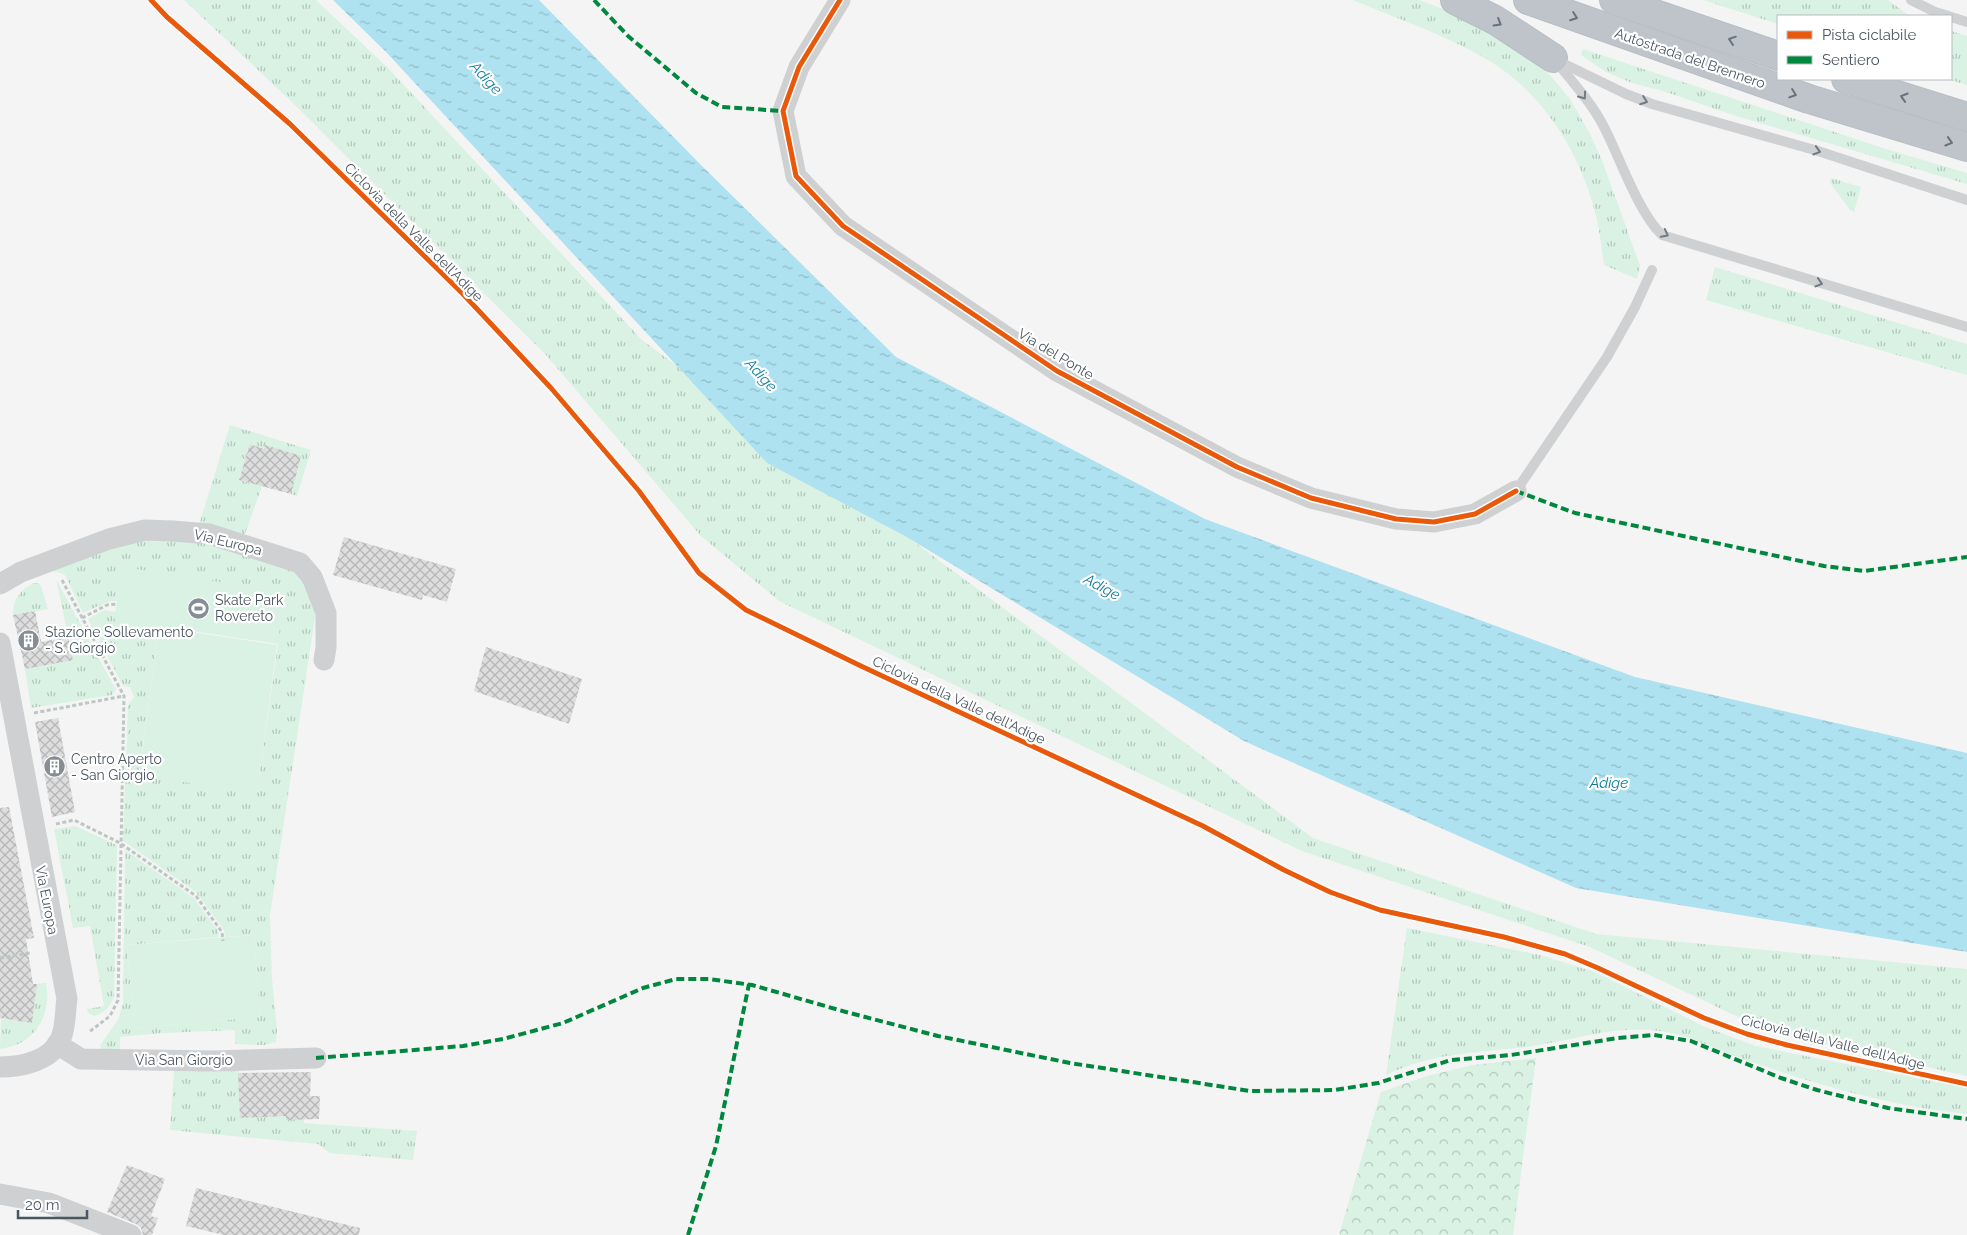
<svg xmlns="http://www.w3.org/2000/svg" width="1967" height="1235" viewBox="0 0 1967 1235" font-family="Raleway,sans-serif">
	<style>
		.grass { fill: url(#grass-tufts) }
		.forest { fill: url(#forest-crowns) }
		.pitch { fill: #d9f2e3 }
		.water { fill: url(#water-ripples) }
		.building { fill: url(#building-cross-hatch) }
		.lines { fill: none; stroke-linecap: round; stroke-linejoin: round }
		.highway-casing { stroke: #b9bec3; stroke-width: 30 }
		.path { stroke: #bcc7c4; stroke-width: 3; stroke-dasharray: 4 2.5; stroke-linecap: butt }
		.lane { stroke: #ced0d2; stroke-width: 10 }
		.street { stroke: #ced0d2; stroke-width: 21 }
		.highway { stroke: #bec4c9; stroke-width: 28 }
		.quiet { stroke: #00873e; stroke-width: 4; stroke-dasharray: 8 4; stroke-linecap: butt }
		.cycleway-casing { stroke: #fff; stroke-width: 8 }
		.cycleway { stroke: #e8590c; stroke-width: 5 }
		.oneway { stroke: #67727b }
		.oneway2 { stroke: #727b83 }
		.labels { text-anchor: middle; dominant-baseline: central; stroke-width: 4.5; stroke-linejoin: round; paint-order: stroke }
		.street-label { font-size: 14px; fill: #4a5661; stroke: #fff }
		.poi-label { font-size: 14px; fill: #4a5661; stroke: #fff; text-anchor: start }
		.water-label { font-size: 15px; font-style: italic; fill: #0c7c9b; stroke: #fff }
	</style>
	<defs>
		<pattern id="grass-tufts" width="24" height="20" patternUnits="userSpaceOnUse" patternTransform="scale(1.25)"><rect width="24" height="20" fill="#d9f2e3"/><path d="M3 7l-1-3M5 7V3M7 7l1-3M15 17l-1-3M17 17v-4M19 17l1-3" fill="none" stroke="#b2c7bb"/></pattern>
		<pattern id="forest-crowns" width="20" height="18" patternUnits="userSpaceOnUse" patternTransform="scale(1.25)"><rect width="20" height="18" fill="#d9f2e3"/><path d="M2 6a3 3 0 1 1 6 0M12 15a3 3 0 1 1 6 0" fill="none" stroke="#b2c7bb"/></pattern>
		<pattern id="water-ripples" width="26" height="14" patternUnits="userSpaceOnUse" patternTransform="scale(1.25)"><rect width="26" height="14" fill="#aee2f0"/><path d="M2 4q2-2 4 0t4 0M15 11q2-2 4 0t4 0" fill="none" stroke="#90bac6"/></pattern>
		<pattern id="building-cross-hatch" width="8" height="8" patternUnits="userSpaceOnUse" patternTransform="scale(1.25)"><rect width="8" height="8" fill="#ddddde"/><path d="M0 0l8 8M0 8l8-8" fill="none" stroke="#b5b6b7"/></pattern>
	</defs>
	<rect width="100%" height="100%" fill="#f4f4f4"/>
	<!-- grass -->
	<g class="grass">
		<path d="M184,0H316L388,68L642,340L1313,838L1596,934L1967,969V1076L1768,1031L1590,947L1302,851L779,601L701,536L546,355L295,105Z"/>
		<path d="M1353,0H1419L1467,18L1545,69L1570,99L1590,134L1602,160L1640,266L1637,279L1604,265C1602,250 1600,234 1597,220C1583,157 1544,93 1488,60C1446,35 1398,19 1353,0Z"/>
		<path d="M1703,0H1888L1910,16H1778V24Z"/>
		<path d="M1951,31L1967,36V85L1947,79H1951Z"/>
		<path d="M1583,49L1886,149L1967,173V184L1736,116L1663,91L1632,83L1606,72L1581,55Z"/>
		<path d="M1831,178L1861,187L1854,212L1850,210L1830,183Z"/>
		<path d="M1715,267L1967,344V375L1706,300Z"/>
		<path d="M230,425L311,450L297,496L291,494L265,445L264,449L250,444L239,480L262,486L244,537L199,525Z"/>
		<path d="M143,538L211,543L298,573L314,596L315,617L270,915L272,980L277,1030L276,1042L265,1045L235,1044V1030L162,1033L120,1037V1051L102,1050L100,1045L118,1020L123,1004L125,850L194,898L218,931L219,937L127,945L135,1028L260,1017L254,935L225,937L224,930L196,892L123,841L128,705L134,697L130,687L123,686L88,619L104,610L116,612L115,619L159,626L139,775L257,792L278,644L124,567L117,601H110L83,613L65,575L55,571L40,569Z"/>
		<path d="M56,579L116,690L112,695L31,708L25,669L73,659Z"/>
		<path d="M34,583H38L41,586L48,609L13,615C12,600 21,589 34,583Z"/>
		<path d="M75,826L117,845L114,996C110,1007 106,1012 94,1016L88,1013L87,1009L104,1006L90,926L73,928L54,829Z"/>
		<path d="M1407,928L1540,955L1595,972L1705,1027L1756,1046L1967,1088V1114C1895,1107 1822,1086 1754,1063C1717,1051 1690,1033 1650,1030C1608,1027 1567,1042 1526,1047C1476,1053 1434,1052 1386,1075Z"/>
		<path d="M46,983C52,1015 35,1045 0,1049L1,1019L32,1022L37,984Z"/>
		<path d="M239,1067L240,1118L286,1116L304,1119V1123L417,1131L413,1160L330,1153L318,1144L170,1130L174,1070Z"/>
	</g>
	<!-- forest -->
	<path class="forest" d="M1536,1058L1513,1235H1339L1381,1092L1427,1076L1473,1065Z"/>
	<!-- pitch -->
	<g class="pitch">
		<path d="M123,567L284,592L278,644L114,619Z"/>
		<path d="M159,627L277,645L257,792L139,776Z"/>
		<path d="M254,935L260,1017L135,1028L127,945Z"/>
	</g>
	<!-- water -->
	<path class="water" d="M333,0H539L701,165L896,357L1205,519L1635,677L1967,753V952L1576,888L1244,741L905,536L767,463L387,53Z"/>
	<!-- building -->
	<g class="building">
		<path d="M250,444L264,449L265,445L301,456L291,494L239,480Z"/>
		<path d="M344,537L456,569L447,602L423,595L422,600L333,575Z"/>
		<path d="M35,611L41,642L68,637L73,660L25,669L13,615Z"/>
		<path d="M486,647L582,679L569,724L474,691Z"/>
		<path d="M58,718L75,812L52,817L35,722Z"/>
		<path d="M9,807L34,938L26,939L33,984H37L32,1023L0,1018V808Z"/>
		<path d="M311,1072L310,1096H320L319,1119L286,1120V1116L240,1118L238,1073Z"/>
		<path d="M127,1165L165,1179L151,1216L158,1218L152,1235H143L141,1228L136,1224L107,1212Z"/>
		<path d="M196,1188L360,1228L359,1235H224L186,1226Z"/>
	</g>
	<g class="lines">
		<defs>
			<g id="highway">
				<path d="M1455,0L1495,20L1553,58"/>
				<path d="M1528,0L1809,99L1967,147"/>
				<path d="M1614,0L1778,56"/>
				<path d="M1846,79L1967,117"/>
			</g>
		</defs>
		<!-- highway casing -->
		<use href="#highway" class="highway-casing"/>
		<!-- path -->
		<g class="path">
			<path d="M62,580L124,696L118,1000L110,1016L89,1032"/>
			<path d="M82,618L107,605L117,604"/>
			<path d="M34,713L124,696"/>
			<path d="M56,824L74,820L120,843L196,896L222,932L223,941"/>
			<path d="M0,958L30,953"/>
		</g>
		<!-- lane -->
		<g class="lane">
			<path d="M1911,0L1935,12L1949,16"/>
			<path d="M1951,17L1967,22"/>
			<path d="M1554,59C1571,80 1591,102 1604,127C1620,158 1638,212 1662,235L1967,327"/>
			<path d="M1558,61L1626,94L1652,104L1818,151L1967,200"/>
			<path d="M1516,491L1607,357L1635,307L1652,270"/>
		</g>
		<!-- street -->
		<g class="street">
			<path d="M840,0L799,67L783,111L796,176L843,226L1057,371L1237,467L1311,498L1396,519L1434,522L1475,514L1516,491"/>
			<path d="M0,584L21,572L109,539L145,530L173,531L209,534L300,563L312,577L326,613V647L324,660"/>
			<path d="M0,643L67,999C65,1011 66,1026 61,1038C52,1061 21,1067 0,1067"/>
			<path d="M57,1044L81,1059L213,1061L316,1058"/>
			<path d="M0,1194L49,1203L131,1235"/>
		</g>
		<!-- highway -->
		<use href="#highway" class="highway"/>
		<!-- quiet -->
		<g class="quiet">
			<path d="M594,0L628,36L696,93L722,107L783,111"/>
			<path d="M1516,491L1575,513L1824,566L1864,571L1967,557"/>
			<path d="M316,1058L463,1046L503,1039L563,1023L643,988L676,979H709L752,985L846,1012L938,1036L1070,1063L1250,1091L1335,1090L1378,1083L1451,1060L1511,1055L1618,1038L1654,1035L1691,1041L1781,1078L1817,1090L1888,1108L1967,1119"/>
			<path d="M688,1235L716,1146L749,984"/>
		</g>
		<defs>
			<g id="cycleway">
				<path d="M151,0L167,17L290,124L463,294L551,388L639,491L699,573L746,610L861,666L1203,826L1284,870L1330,892L1380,910L1504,937L1565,954L1598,968L1704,1018L1747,1034L1787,1045L1967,1084"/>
				<path d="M840,0L799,67L783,111L796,176L843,226L1057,371L1237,467L1311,498L1396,519L1434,522L1475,514L1516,491"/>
			</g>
		</defs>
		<!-- cycleway casing -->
		<use href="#cycleway" class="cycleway-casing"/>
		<!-- cycleway -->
		<use href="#cycleway" class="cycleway"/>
	</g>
	<!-- one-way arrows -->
	<defs><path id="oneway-chevron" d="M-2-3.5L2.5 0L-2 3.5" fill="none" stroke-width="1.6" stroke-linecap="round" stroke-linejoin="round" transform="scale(1.25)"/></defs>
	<g class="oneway">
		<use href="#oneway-chevron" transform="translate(1574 17) rotate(20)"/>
		<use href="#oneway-chevron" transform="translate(1498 23) rotate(31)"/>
		<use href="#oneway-chevron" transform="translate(1732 40) rotate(-161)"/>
		<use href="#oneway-chevron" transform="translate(1793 94) rotate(19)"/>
		<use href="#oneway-chevron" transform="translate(1904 97) rotate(-163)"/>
		<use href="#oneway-chevron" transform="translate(1949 142) rotate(17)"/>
	</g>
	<g class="oneway2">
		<use href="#oneway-chevron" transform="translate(1583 96) rotate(54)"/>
		<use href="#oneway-chevron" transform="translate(1644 101) rotate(20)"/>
		<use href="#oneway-chevron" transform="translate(1817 151) rotate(17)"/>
		<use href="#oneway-chevron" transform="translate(1665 234) rotate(27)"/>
		<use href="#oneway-chevron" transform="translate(1819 283) rotate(17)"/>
	</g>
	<!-- icons -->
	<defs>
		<symbol id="stadium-disc" viewBox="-11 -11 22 22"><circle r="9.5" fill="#868d94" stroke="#fff"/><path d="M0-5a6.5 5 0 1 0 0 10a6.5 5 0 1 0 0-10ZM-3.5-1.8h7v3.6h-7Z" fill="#fff"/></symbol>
		<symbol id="building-disc" viewBox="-11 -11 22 22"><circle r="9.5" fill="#868d94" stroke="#fff"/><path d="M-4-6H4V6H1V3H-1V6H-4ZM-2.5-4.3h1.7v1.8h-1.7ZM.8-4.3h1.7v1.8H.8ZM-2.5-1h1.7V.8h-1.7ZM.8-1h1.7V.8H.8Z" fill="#fff"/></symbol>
	</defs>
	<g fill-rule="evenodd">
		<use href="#stadium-disc" x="186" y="596" width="25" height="25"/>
		<use href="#building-disc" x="16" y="628" width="25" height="25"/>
		<use href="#building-disc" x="42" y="754" width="25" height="25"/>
	</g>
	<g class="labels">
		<!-- street labels -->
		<g class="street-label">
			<text transform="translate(1690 58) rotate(19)">Autostrada del Brennero</text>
			<text transform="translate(414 232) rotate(45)">Ciclovia della Valle dell'Adige</text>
			<text transform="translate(1056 354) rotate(31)">Via del Ponte</text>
			<text transform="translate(228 542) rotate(14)">Via Europa</text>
			<text transform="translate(959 700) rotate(25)">Ciclovia della Valle dell'Adige</text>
			<text transform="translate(47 900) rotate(79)">Via Europa</text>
			<text transform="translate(1833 1042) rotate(14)">Ciclovia della Valle dell'Adige</text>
			<text x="184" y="1060">Via San Giorgio</text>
		</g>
		<!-- poi labels -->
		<g class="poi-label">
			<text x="215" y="600">Skate Park<tspan x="215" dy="16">Rovereto</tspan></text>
			<text x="45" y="632">Stazione Sollevamento<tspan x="45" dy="16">- S. Giorgio</tspan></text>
			<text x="71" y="759">Centro Aperto<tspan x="71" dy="16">- San Giorgio</tspan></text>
		</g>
		<!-- water labels -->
		<g class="water-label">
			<text transform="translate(486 78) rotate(47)">Adige</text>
			<text transform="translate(761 375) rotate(47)">Adige</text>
			<text transform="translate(1102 587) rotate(28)">Adige</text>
			<text x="1609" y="783">Adige</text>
		</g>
	</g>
	<!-- legend -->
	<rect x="1777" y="15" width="175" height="65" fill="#ffffff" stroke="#b7bbc0"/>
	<rect x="1787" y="31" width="25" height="8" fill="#e8590c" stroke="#b7bbc0"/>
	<text x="1822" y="40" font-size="15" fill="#4a5661">Pista ciclabile</text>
	<rect x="1787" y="56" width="25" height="8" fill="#00873e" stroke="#b7bbc0"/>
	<text x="1822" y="65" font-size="15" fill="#4a5661">Sentiero</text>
	<!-- scale -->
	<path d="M18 1210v8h69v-8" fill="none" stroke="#4a5661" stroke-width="2.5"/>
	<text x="25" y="1210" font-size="15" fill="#4a5661" stroke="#ffffff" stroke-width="4" paint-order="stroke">20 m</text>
</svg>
